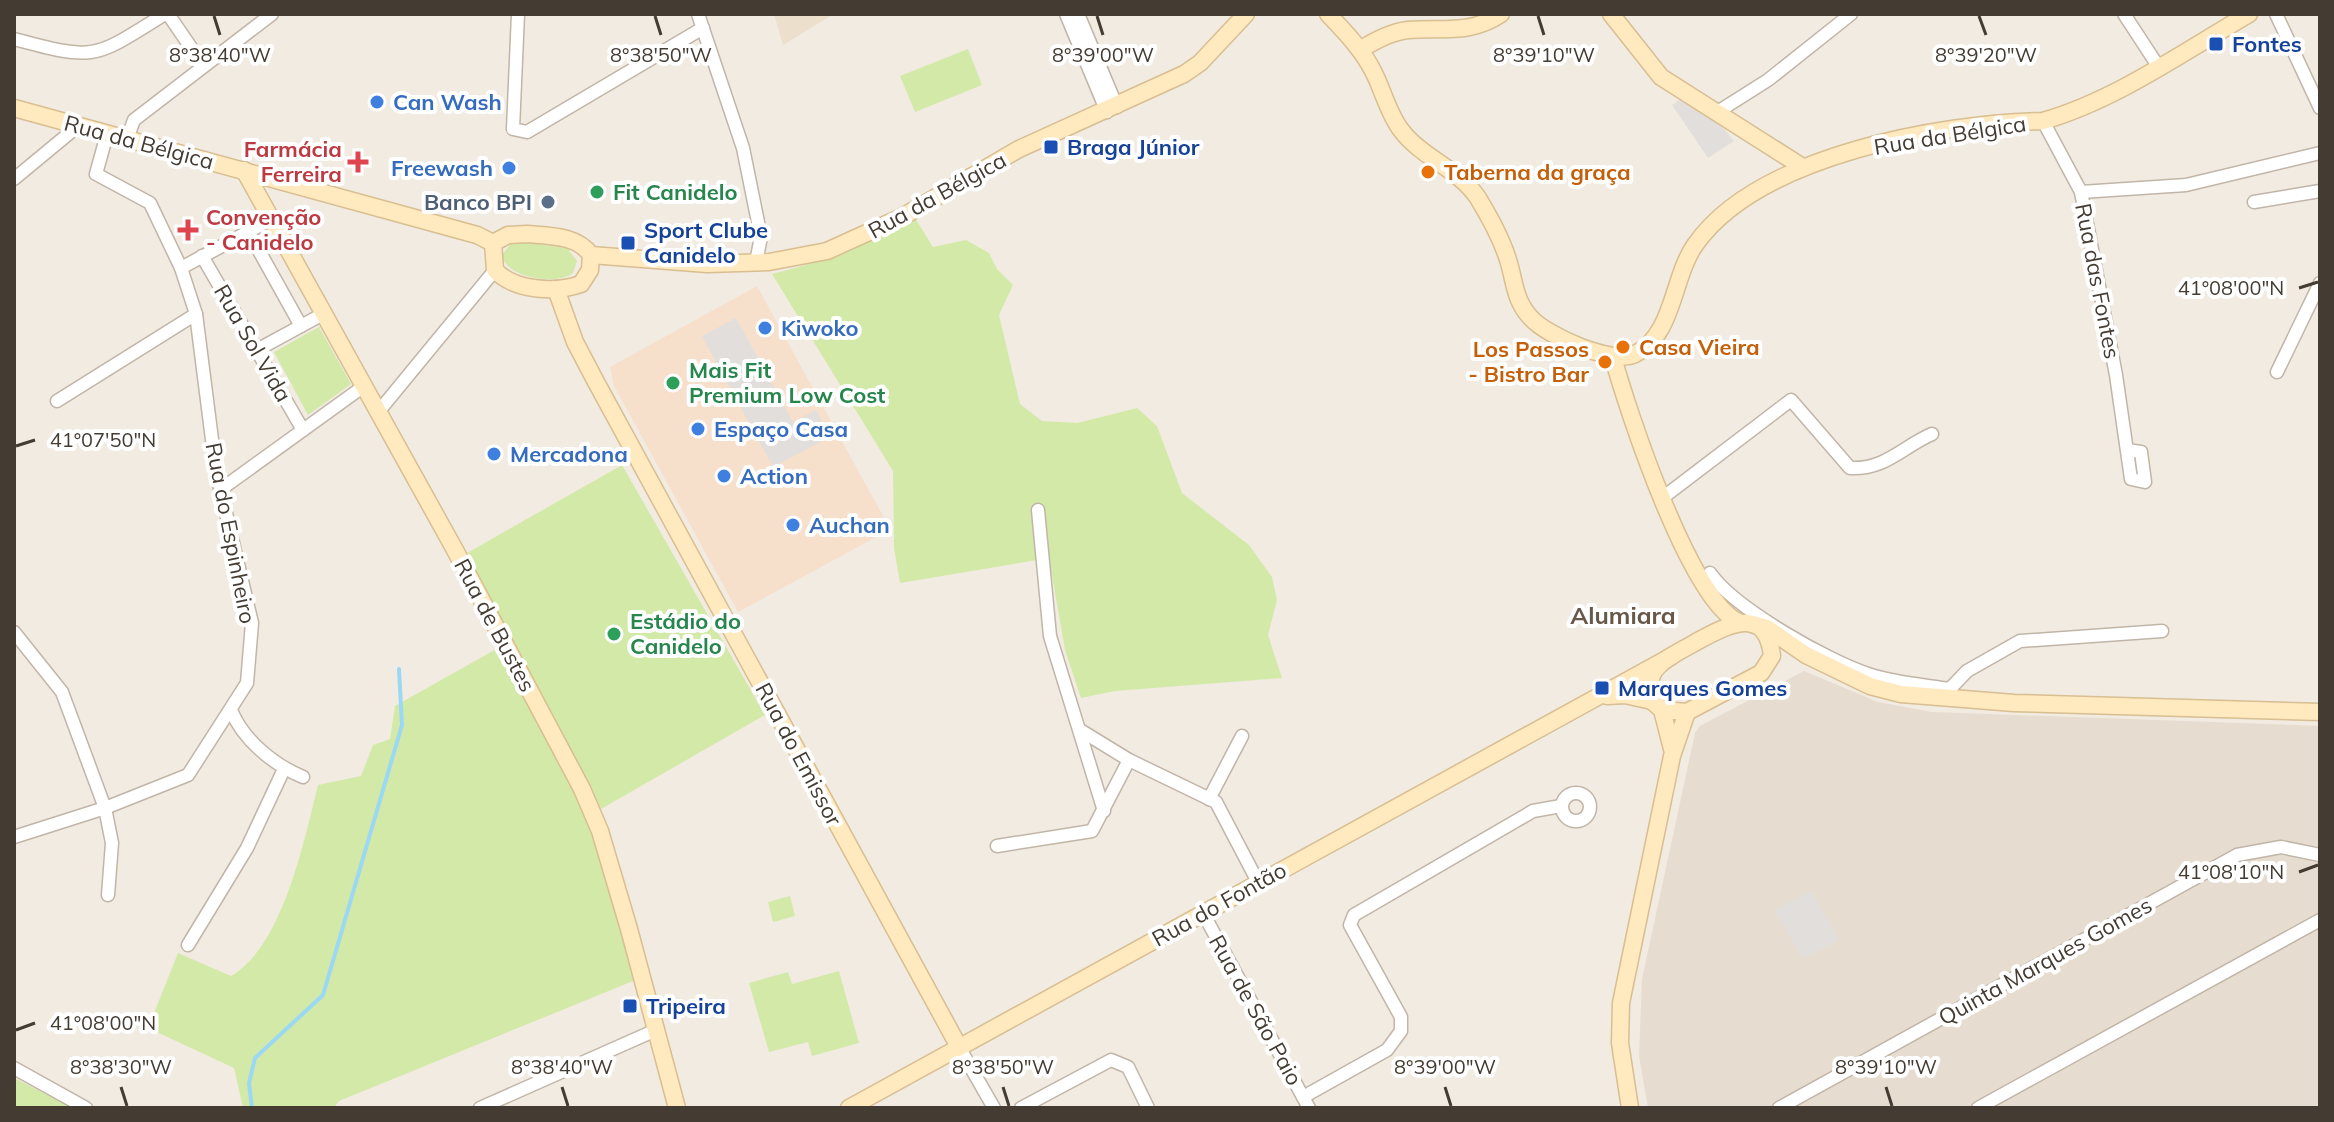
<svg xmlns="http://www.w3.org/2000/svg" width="2334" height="1122" viewBox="0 0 2334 1122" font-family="Mulish,sans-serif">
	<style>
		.residential { fill: #e6ddd0 }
		.commercial { fill: #f6dfcb }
		.education { fill: #ecdfcb }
		.green { fill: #d3e9a8 }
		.parking { fill: #e2dedb }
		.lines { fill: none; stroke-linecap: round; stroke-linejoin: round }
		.stream { stroke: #9ad8f3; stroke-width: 4 }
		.street-casing { stroke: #c1b5a7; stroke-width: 15 }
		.secondary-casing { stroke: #d8be91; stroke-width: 19 }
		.street { stroke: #fff; stroke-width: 12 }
		.secondary { stroke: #ffe9bf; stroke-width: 16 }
		.ticks { fill: none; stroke: #443b32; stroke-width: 3 }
		.transit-dot { fill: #1a4fb4; stroke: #fff; stroke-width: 3 }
		.shop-dot { fill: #3f7fe0; stroke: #fff; stroke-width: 3 }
		.health-dot { fill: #e0444e; stroke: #fff; stroke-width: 3 }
		.food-dot { fill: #e8710a; stroke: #fff; stroke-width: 3 }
		.leisure-dot { fill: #2e9e5b; stroke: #fff; stroke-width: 3 }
		.service-dot { fill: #5c6f8a; stroke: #fff; stroke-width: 3 }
		.labels { text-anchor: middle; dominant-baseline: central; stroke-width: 8; stroke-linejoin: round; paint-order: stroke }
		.transit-label { font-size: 22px; font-weight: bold; fill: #164399; stroke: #fff; text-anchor: start }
		.shop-label { font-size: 22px; font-weight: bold; fill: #366cbe; stroke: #fff; text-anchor: start }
		.street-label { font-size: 22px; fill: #443b32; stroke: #fff }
		.health-label { font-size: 22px; font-weight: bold; fill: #be3a42; stroke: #fff; text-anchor: end }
		.food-label { font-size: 22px; font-weight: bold; fill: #c56008; stroke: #fff; text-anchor: start }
		.leisure-label { font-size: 22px; font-weight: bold; fill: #27864d; stroke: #fff; text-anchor: start }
		.service-label { font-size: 22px; font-weight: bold; fill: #4e5e75; stroke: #fff; text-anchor: end }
		.neighbourhood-label { font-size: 24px; font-weight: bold; fill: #675849; stroke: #fff }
		.ticks-label { font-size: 20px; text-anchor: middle; fill: #443b32; stroke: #fff; stroke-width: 8; stroke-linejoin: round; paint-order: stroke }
	</style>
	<rect width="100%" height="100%" fill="#f2ebe2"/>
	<!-- residential -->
	<path class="residential" d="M1804,671L1878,702L1932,712L2320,726V1108H1648L1639,1056L1642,979L1695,733L1700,726Z"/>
	<!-- commercial -->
	<path class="commercial" d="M757,286L883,516L880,535L738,612L614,386L610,367Z"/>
	<!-- education -->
	<path class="education" d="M774,14H834L783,45Z"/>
	<!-- green -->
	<g class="green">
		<path d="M968,49L982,85L915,112L900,76Z"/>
		<path d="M915,218L933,247L966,240L989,253L997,269L1013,285L999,315L1020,404L1042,421L1077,423L1137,408L1157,426L1182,493L1249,545L1272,577L1277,600L1268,635L1282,678L1115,691L1081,698L1065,650L1049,558L900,583L894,548L893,471L772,274L820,261Z"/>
		<path d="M513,241L567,248L577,261L573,273C557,286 505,278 502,255Z"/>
		<path d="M319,327L351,384L308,415L274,352Z"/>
		<path d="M622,465L765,715L601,809L467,553Z"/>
		<path d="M498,648L593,813L638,979L339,1101L334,1108H243L234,1068L148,1028L178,953L231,976C283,946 304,841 318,785L361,776L373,745L390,739L395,706Z"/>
		<path d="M790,896L795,916L773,922L768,902Z"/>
		<path d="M839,971L859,1043L812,1056L808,1042L769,1052L749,983L788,972L792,984Z"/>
		<path d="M14,1078L73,1108H14Z"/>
	</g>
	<!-- parking -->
	<g class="parking">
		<path d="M1681,99L1715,118L1734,141L1708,158L1672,105Z"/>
		<path d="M736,318L793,422L816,410L830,437L773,467L702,336Z"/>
		<path d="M1811,891L1839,940L1803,959L1774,910Z"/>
	</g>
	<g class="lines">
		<!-- stream -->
		<path class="stream" d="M252,1108L249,1083L255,1058L323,995L402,725L399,669"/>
		<defs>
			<g id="street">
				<path d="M168,14L203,65"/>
				<path d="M518,14L513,129L527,132L703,28"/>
				<path d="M698,14L743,148L761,237L756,262"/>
				<path d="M1066,14L1107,112"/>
				<path d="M1078,14L1117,107"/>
				<path d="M2124,14L2158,66"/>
				<path d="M2276,14L2320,108"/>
				<path d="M14,39C96,61 93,59 165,14"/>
				<path d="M1719,111L1768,80L1851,14"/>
				<path d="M2043,121L2081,192L2116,375L2131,479L2145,482L2141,452L2127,450"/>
				<path d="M127,139L134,120L272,14"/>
				<path d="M14,179L78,126"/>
				<path d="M2081,192L2186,185L2320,153"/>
				<path d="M2254,202L2320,191"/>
				<path d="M248,231L301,326"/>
				<path d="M202,256L303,430"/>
				<path d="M181,268L270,220"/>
				<path d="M257,350L323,314"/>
				<path d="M2277,372L2320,283"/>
				<path d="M57,401L196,314"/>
				<path d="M379,411L495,270"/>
				<path d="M220,490L364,386"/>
				<path d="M1661,499L1791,400L1850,468C1885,470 1902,447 1932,434"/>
				<path d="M1038,510L1050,636L1104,811"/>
				<path d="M1710,573C1734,608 1829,662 1871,675C1896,683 1924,685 1950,689"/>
				<path d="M14,632L62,692L105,808L112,843L108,895"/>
				<path d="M1946,693L1967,671L2020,641L2162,631"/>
				<path d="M231,710C243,740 274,765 303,777"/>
				<path d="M1080,730L1129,760L1216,802L1258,882"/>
				<circle cx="1576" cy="807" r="14"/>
				<path d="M1209,799L1242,736"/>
				<path d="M14,837L105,808L188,775L247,683L252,623L216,471L196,314L181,268L150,203L96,174L107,134"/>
				<path d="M997,846L1092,831L1129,760"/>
				<path d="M1203,913L1309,1108"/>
				<path d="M188,945L247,848L284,769"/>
				<path d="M959,1047L994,1108"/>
				<path d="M14,1068L86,1108"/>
				<path d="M1303,1097L1387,1050L1401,1031V1017L1350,925L1354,915L1533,811L1561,806"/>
				<path d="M480,1108L656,1030"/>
				<path d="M1021,1108L1111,1060L1128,1067L1148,1108"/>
				<path d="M1779,1108L2237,855L2281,847L2320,855"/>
				<path d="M1978,1108L2320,920"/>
			</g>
			<g id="secondary">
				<path d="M1328,14C1344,31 1362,49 1373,71C1383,90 1388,113 1401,130C1422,158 1459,169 1478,198C1489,216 1503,242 1509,263C1515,284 1515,301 1531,318C1547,336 1613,365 1635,354C1674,335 1672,278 1695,245C1757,156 1940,123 2043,121C2116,100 2183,52 2249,14"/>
				<path d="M1611,14L1661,77L1801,166"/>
				<path d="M1360,50C1374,41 1390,32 1408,30C1442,27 1470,35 1501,14"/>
				<path d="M14,108L477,235L493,243"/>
				<path d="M244,170L455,550L582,789L600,831L629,929L677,1108"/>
				<path d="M527,234C550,236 577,235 591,255L590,270L581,284C555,293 514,291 495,270L493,243L508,235Z"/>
				<path d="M591,255L707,264L769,262L827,251L902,217L1019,149L1184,74L1200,63L1246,14"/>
				<path d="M556,289L575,342L596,382L959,1047"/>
				<path d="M1613,357C1627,409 1691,603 1739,622"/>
				<path d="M1752,624L1767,628L1806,655L1870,686L1901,694L2014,703L2320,712"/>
				<path d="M1607,696L1625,695L1652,701"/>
				<path d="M1662,710L1687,712L1761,673L1772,656C1766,603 1726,626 1696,642C1683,650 1665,657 1655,670C1648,679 1650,691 1652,701L1662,710L1672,749"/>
				<path d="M849,1108L1672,656"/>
				<path d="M1630,1108L1620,1043L1621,1003L1672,756L1687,712"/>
			</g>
		</defs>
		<!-- street casing -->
		<use href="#street" class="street-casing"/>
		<!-- secondary casing -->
		<use href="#secondary" class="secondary-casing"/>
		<!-- street -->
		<use href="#street" class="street"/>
		<!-- secondary -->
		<use href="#secondary" class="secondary"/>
	</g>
	<!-- ticks -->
	<path class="ticks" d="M214,16L220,35M655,16L661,35M1097,16L1103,35M1538,16L1544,35M1979,16L1986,35M2299,288L2318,282M16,446L35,440M2299,872L2318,865M16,1030L35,1023M121,1087L127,1106M562,1087L568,1106M1003,1087L1009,1106M1445,1087L1451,1106M1886,1087L1892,1106"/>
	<!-- markers -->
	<g class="transit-dot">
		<rect x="2208" y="36" width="16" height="16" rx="4"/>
		<rect x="1043" y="139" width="16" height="16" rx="4"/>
		<rect x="620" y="235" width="16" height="16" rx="4"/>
		<rect x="1594" y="680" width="16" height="16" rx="4"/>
		<rect x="622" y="998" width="16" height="16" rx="4"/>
	</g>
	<g class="shop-dot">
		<circle cx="377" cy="102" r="8"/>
		<circle cx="509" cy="168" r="8"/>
		<circle cx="765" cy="328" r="8"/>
		<circle cx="698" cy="429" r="8"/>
		<circle cx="494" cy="454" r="8"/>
		<circle cx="724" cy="476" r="8"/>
		<circle cx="793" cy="525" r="8"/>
	</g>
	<g class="health-dot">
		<path d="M354 150h8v8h8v8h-8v8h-8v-8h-8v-8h8z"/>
		<path d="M184 218h8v8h8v8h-8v8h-8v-8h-8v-8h8z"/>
	</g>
	<g class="food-dot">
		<circle cx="1428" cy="172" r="8"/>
		<circle cx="1623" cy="347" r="8"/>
		<circle cx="1605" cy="362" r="8"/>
	</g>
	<g class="leisure-dot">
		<circle cx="597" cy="192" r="8"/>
		<circle cx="673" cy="383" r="8"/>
		<circle cx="614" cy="634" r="8"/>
	</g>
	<circle class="service-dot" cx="548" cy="202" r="8"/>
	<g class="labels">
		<!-- transit labels -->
		<g class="transit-label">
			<text x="2232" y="44">Fontes</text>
			<text x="1067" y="147">Braga Júnior</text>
			<text x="644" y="230">Sport Clube<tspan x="644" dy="25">Canidelo</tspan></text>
			<text x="1618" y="688">Marques Gomes</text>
			<text x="646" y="1006">Tripeira</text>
		</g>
		<!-- shop labels -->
		<g class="shop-label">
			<text x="393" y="102">Can Wash</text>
			<text x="493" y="168" text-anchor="end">Freewash</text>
			<text x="781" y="328">Kiwoko</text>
			<text x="714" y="429">Espaço Casa</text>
			<text x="510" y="454">Mercadona</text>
			<text x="740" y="476">Action</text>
			<text x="809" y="525">Auchan</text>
		</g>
		<!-- street labels -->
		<g class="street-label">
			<text transform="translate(1950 135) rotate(-9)">Rua da Bélgica</text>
			<text transform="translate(139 142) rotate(15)">Rua da Bélgica</text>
			<text transform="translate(937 195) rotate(-29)">Rua da Bélgica</text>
			<text transform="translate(2098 281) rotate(79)">Rua das Fontes</text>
			<text transform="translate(253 343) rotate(60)">Rua Sol Vida</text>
			<text transform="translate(231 533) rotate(79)">Rua do Espinheiro</text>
			<text transform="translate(495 625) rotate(62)">Rua de Bustes</text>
			<text transform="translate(799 754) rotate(62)">Rua do Emissor</text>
			<text transform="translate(1219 904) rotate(-29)">Rua do Fontão</text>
			<text transform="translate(2045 961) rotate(-29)">Quinta Marques Gomes</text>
			<text transform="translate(1256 1010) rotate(61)">Rua de São Paio</text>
		</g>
		<!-- health labels -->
		<g class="health-label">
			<text x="342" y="149">Farmácia<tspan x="342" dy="25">Ferreira</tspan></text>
			<text x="206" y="217" text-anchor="start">Convenção<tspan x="206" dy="25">- Canidelo</tspan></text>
		</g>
		<!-- food labels -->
		<g class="food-label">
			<text x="1444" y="172">Taberna da graça</text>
			<text x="1639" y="347">Casa Vieira</text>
			<text x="1589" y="349" text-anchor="end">Los Passos<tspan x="1589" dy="25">- Bistro Bar</tspan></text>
		</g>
		<!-- leisure labels -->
		<g class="leisure-label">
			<text x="613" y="192">Fit Canidelo</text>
			<text x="689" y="370">Mais Fit<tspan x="689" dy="25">Premium Low Cost</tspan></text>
			<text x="630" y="621">Estádio do<tspan x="630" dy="25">Canidelo</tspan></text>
		</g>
		<!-- service labels -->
		<g class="service-label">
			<text x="532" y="202">Banco BPI</text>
		</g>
		<!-- neighbourhood labels -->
		<g class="neighbourhood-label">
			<text x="1623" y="615">Alumiara</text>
		</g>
	</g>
	<g class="ticks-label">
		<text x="220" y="62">8°38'40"W</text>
		<text x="661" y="62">8°38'50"W</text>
		<text x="1103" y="62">8°39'00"W</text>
		<text x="1544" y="62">8°39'10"W</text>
		<text x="1986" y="62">8°39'20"W</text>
		<text x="2231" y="295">41°08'00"N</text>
		<text x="103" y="447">41°07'50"N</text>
		<text x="2231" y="879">41°08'10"N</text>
		<text x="103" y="1030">41°08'00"N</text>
		<text x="121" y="1074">8°38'30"W</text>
		<text x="562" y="1074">8°38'40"W</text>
		<text x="1003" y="1074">8°38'50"W</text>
		<text x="1445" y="1074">8°39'00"W</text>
		<text x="1886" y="1074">8°39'10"W</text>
	</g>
	<!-- border -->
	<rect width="2334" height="1122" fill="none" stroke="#443b32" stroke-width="32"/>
</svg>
